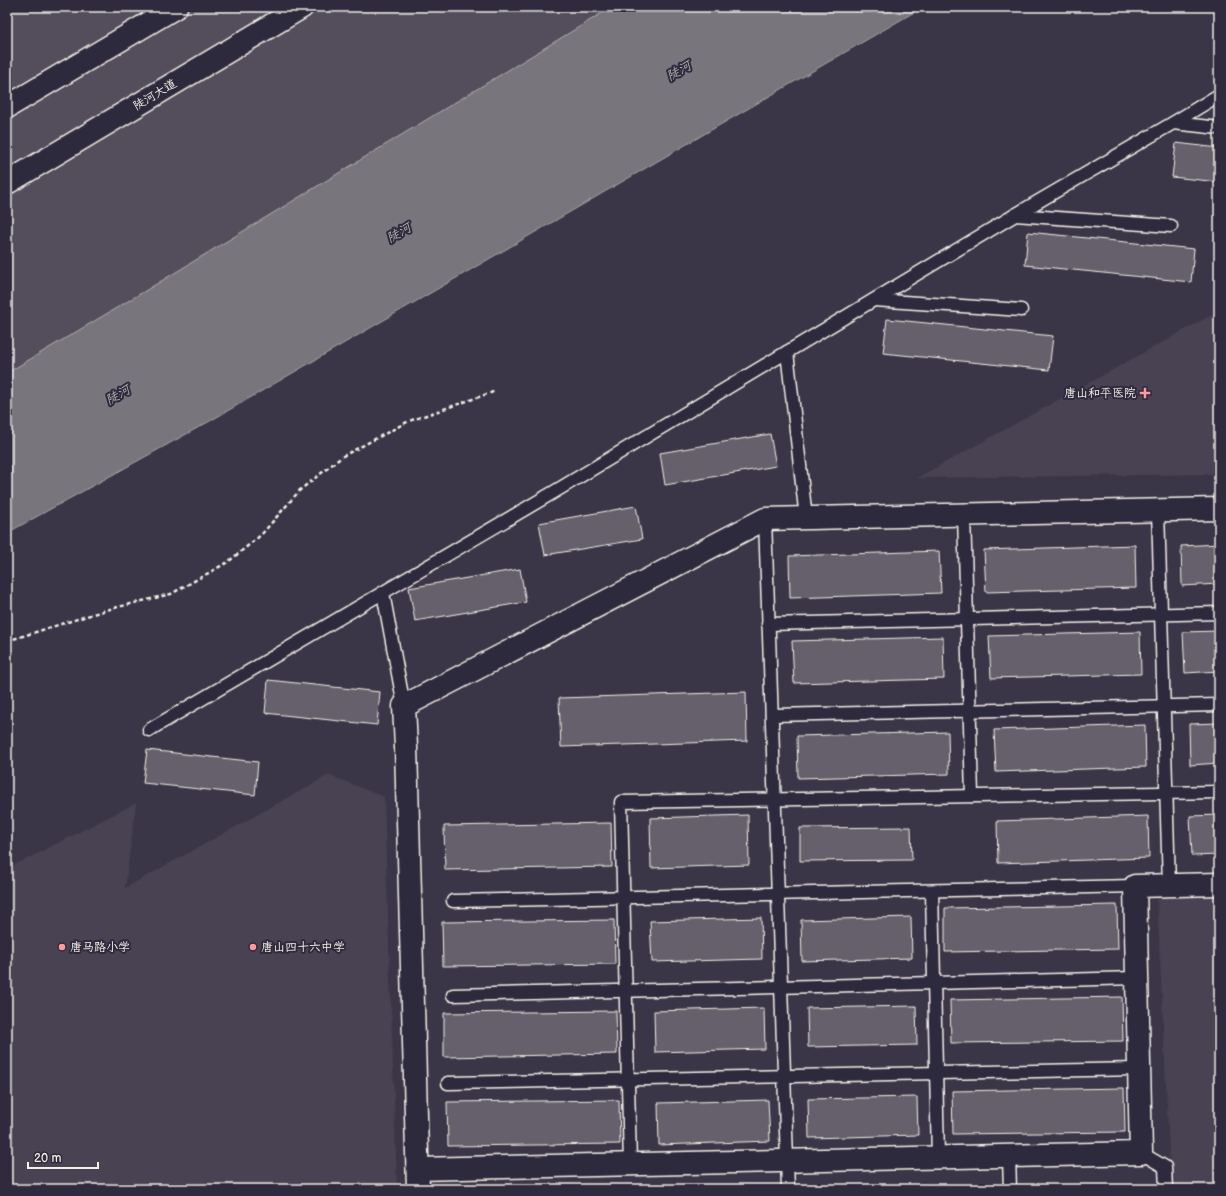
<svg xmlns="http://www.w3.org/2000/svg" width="1226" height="1196" viewBox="0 0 1226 1196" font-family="'Balsamiq Sans','LXGW WenKai TC',sans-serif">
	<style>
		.built { fill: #484352 }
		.green { fill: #534e5c; stroke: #a4a0a2 }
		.water { fill: #78747b; stroke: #aaa6a7 }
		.building { fill: #65616c; stroke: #f4f1e8 }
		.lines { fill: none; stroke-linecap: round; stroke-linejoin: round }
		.service-casing { stroke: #f4f1e8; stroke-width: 15 }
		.minor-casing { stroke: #f4f1e8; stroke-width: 25 }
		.tertiary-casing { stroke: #f4f1e8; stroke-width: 25 }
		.path { stroke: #f4f1e8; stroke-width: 2.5; stroke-dasharray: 4 3; stroke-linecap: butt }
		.service { stroke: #2f2a3d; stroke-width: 12 }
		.minor { stroke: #2f2a3d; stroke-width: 22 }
		.tertiary { stroke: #2f2a3d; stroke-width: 22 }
		.poi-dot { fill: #ff9aa2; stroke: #2f2a3d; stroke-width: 1.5 }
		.labels { text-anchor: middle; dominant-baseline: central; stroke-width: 4; stroke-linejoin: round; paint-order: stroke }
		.street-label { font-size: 12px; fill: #f4f1e8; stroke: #2f2a3d }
		.poi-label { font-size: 12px; fill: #f4f1e8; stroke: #2f2a3d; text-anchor: start }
		.water-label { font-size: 13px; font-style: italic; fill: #b6b2b2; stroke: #2f2a3d }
	</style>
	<rect width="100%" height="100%" fill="#3b3647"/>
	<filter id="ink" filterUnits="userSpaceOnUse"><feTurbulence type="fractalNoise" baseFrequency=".025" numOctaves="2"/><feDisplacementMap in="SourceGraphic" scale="8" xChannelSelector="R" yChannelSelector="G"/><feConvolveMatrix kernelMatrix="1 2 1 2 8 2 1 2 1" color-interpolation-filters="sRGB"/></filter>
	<g filter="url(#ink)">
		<!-- built -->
		<g class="built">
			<path d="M1219,311V474L917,478Z"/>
			<path d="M329,775L384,797L397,1189H7V869L136,803L125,888Z"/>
			<path d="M1219,893V1189H1171L1157,894Z"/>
		</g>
		<!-- green -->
		<path class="green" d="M7,7H612L145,291L7,373Z"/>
		<!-- water -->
		<path class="water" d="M612,7H923L210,421L7,533V373L145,291Z"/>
		<!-- building -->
		<g class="building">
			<path d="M1176,143L1219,148V182L1172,177Z"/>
			<path d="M1028,232L1194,249L1191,282L1025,265Z"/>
			<path d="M887,319L1053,336L1049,370L883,353Z"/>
			<path d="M770,434L776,466L665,485L660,453Z"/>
			<path d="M636,506L642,539L545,555L539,523Z"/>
			<path d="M1219,544V584L1182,586L1181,546Z"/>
			<path d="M1135,545L1136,588L986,592L984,550Z"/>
			<path d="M939,551L941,593L790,598L789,556Z"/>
			<path d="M520,569L526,602L415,621L409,588Z"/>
			<path d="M1219,631V671L1185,673L1183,632Z"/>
			<path d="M1140,632L1141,674L991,678L989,636Z"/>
			<path d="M943,637L944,679L794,683L792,641Z"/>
			<path d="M268,680L380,692L377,725L265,713Z"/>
			<path d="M746,692L747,741L561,747L559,698Z"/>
			<path d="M1219,723V763L1190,765L1189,724Z"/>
			<path d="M1145,725L1146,767L996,772L994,730Z"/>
			<path d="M948,732L949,774L798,778L797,736Z"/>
			<path d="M147,750L258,762L255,795L143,783Z"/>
			<path d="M748,815L749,865L651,868L650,818Z"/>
			<path d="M1219,815V855L1192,856L1190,816Z"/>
			<path d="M1148,816L1149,858L998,863L997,821Z"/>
			<path d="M611,823L612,867L445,870L444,826Z"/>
			<path d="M911,827L912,860L800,861V828Z"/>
			<path d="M1117,905L1118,949L945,952V908Z"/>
			<path d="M911,917L912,958L802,961L801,920Z"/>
			<path d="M761,918L762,959L652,962L650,921Z"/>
			<path d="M614,920L615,964L443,966L442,922Z"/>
			<path d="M1122,997L1123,1041L951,1043L950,1000Z"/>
			<path d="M916,1006L917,1045L808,1047L807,1008Z"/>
			<path d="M764,1008L765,1049L655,1052L654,1011Z"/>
			<path d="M616,1011L617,1054L444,1057V1013Z"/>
			<path d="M1124,1088L1125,1132L953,1134L952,1091Z"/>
			<path d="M917,1097L918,1135L809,1138L808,1099Z"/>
			<path d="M619,1100L620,1144L448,1146L447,1102Z"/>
			<path d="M768,1100L770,1141L659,1145L658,1103Z"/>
		</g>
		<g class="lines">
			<defs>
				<g id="service">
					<path d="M1173,123L1219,128"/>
					<path d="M1015,215L1171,226"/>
					<path d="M874,300L1021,310"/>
					<path d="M787,352L806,518"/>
					<path d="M1158,510L1169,885"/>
					<path d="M964,514L972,796"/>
					<path d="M765,519L788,1189"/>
					<path d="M383,593L404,706"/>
					<path d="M768,624L1219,613"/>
					<path d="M772,715L1219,705"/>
					<path d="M149,730L554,492L1015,215L1173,123L1219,95"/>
					<path d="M932,891L938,1157"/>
					<path d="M453,901L1135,886"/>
					<path d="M453,995L1137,978"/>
					<path d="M448,1083L1139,1069"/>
					<path d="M1141,1153L1165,1167L1166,1189"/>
					<path d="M1009,1156L1010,1189"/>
					<path d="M630,1164L621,802L1219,792"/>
				</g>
				<g id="minor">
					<path d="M418,1169L1141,1153L1135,886L1219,884"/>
					<path d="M418,1189L406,747L404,706L765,519L1219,509"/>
				</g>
				<g id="tertiary">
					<path d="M7,107L176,7"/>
					<path d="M7,183L302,7"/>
				</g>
			</defs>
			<!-- service casing -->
			<use href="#service" class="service-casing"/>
			<!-- minor casing -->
			<use href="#minor" class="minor-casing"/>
			<!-- tertiary casing -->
			<use href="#tertiary" class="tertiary-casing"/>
			<!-- path -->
			<path class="path" d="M7,641L106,610L171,594L228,562L261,535L300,490L343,456L409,421L496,391"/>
			<!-- service -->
			<use href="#service" class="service"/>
			<!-- minor -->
			<use href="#minor" class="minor"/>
			<!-- tertiary -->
			<use href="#tertiary" class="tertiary"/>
		</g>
	</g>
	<!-- markers -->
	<g class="poi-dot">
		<path d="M1143 387h4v4h4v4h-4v4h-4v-4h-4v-4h4z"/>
		<circle cx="62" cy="947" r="4"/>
		<circle cx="253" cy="947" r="4"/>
	</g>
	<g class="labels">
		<!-- street labels -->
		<g class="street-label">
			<text transform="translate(155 95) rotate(-31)">陡河大道</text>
		</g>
		<!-- poi labels -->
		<g class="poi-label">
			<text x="1136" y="393" text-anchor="end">唐山和平医院</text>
			<text x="70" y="947">唐马路小学</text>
			<text x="261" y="947">唐山四十六中学</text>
		</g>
		<!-- water labels -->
		<g class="water-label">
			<text transform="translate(679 71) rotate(-30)">陡河</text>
			<text transform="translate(399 233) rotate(-30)">陡河</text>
			<text transform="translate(118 395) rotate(-30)">陡河</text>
		</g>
	</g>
	<!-- margin -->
	<rect width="1226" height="1196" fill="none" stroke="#2f2a3d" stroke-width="24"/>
	<rect x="12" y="12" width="1202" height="1172" fill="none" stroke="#f4f1e8" stroke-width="1.5" filter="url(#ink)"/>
	<!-- scale -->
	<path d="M28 1162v6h70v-6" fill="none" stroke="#f4f1e8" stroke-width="2"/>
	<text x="34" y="1162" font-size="12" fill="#f4f1e8" stroke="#2f2a3d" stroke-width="3" paint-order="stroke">20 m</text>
</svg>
